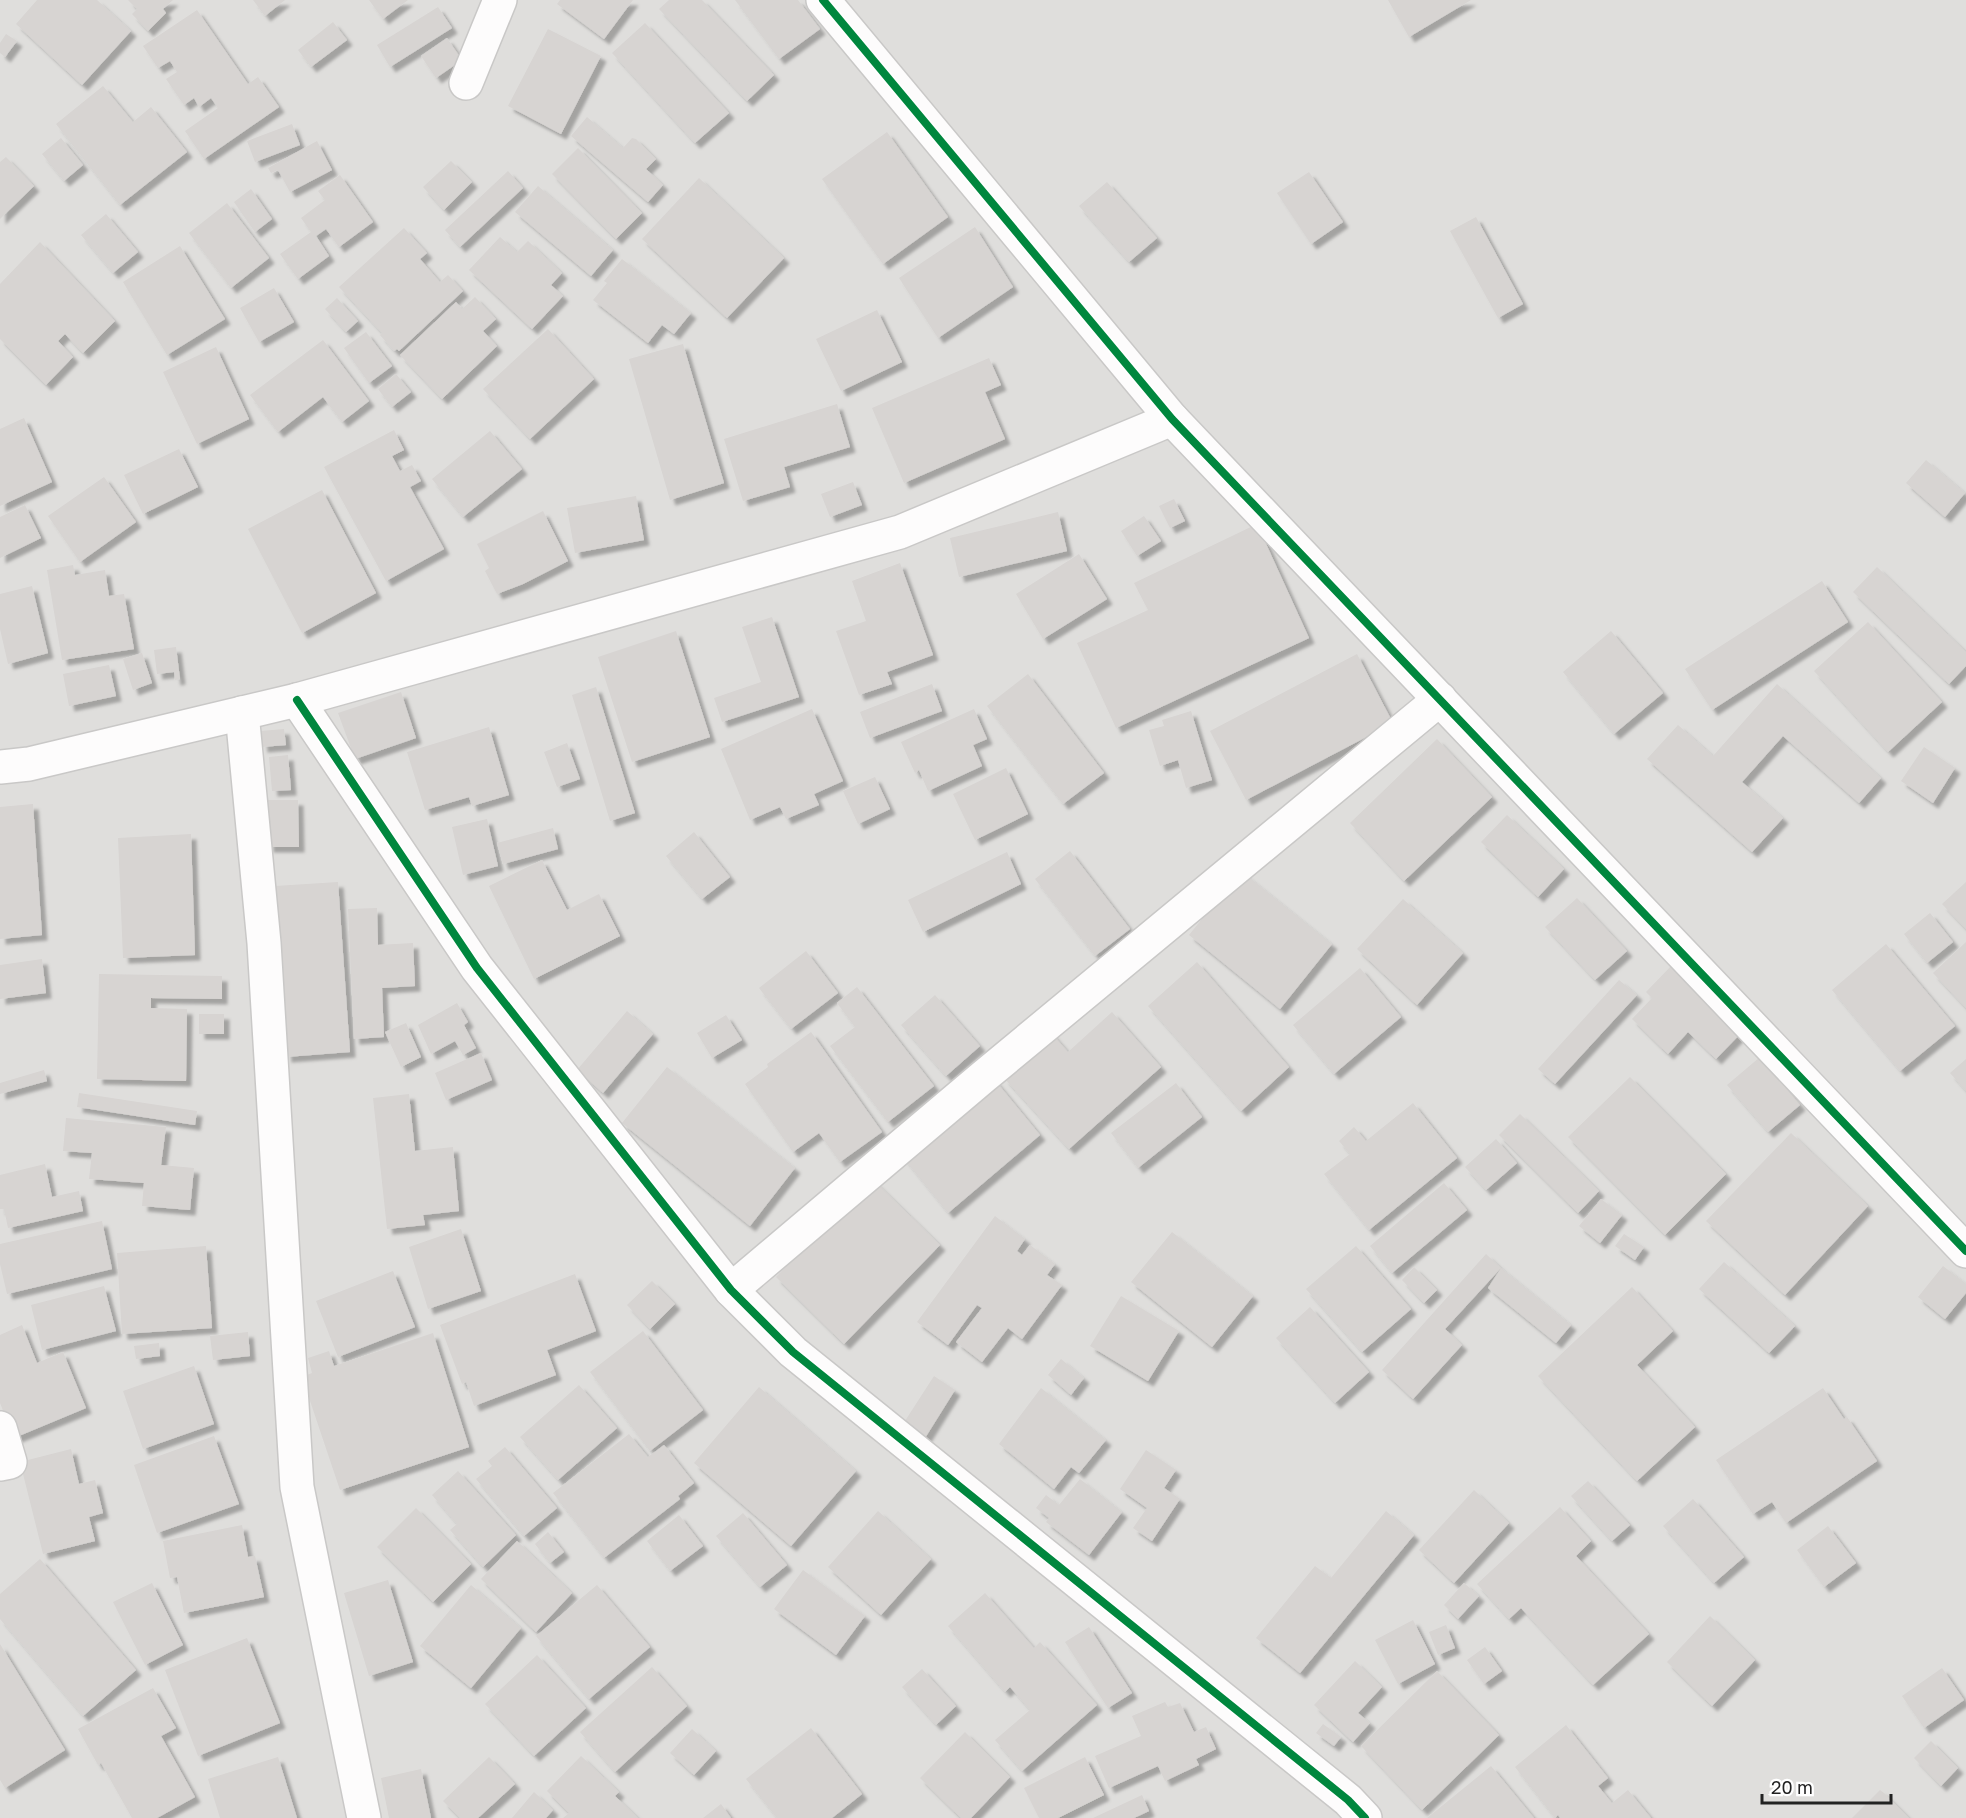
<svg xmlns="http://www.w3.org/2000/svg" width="1966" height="1818" viewBox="0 0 1966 1818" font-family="'Golos Text',sans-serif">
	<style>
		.residential { fill: #dfdedc }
		.building { fill: #d7d4d2; filter: url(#shadow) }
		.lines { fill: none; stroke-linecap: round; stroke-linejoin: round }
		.minor-casing { stroke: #c9c8c7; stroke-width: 36 }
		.tertiary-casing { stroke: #c9c8c7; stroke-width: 36 }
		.minor { stroke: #fdfcfc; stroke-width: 33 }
		.tertiary { stroke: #fdfcfc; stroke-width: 33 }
		.cycleway-casing { stroke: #fff; stroke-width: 11 }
		.cycleway { stroke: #00873e; stroke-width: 8 }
	</style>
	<defs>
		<filter id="shadow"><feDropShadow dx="5.5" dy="5.5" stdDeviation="1.5" flood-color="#0004"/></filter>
	</defs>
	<rect width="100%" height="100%" fill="#f0eeeb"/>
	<!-- residential -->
	<rect class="residential" x="0" y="0" width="1966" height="1818"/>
	<!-- building -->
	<g class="building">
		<path d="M37,0H97L131,31L82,85L16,24Z"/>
		<path d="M128,0H173L163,9L166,13L148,31L132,14L137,9Z"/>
		<path d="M253,0H285L265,16Z"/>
		<path d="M369,0H408L383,19Z"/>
		<path d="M560,0H633L604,39L557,4Z"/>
		<path d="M669,0H702L774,75L747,101L659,9Z"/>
		<path d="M735,0H798L820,29L779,59Z"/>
		<path d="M1388,0H1471L1409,37Z"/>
		<path d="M438,7L452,28L390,67L377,45Z"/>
		<path d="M197,10L248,84L258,77L279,107L204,159L185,131L218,108L211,98L199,107L194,98L184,105L166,79L177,72L170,61L158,68L143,46Z"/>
		<path d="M333,22L347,40L311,67L298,50Z"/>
		<path d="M645,23L729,113L695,143L612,53Z"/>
		<path d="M548,29L601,56L561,134L508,106Z"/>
		<path d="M6,34L17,41L5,57L0,53V43Z"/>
		<path d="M447,38L462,60L436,78L421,56Z"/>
		<path d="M103,86L133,122L151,107L187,152L120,205L56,124Z"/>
		<path d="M587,117L623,148L632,138L636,139L656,159L646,169L663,185L648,202L571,136Z"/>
		<path d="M292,124L300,145L255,162L247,141Z"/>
		<path d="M887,132L948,217L883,264L822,179Z"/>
		<path d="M61,138L83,165L64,181L42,154Z"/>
		<path d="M317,141L332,170L290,192L278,170L271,173L268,168Z"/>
		<path d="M578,148L642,213L616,239L552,174Z"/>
		<path d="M6,157L34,186L0,219V162Z"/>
		<path d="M451,161L472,182L444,210L423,187Z"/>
		<path d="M508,171L523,188L460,247L445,230Z"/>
		<path d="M1309,172L1343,222L1311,244L1277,193Z"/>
		<path d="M340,175L373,222L339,247L326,229L316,236L329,256L298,279L280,254L311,232L301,218L325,200L318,191Z"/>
		<path d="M699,178L784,258L727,318L642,239Z"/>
		<path d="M1107,182L1157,238L1129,262L1079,206Z"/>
		<path d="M538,186L613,250L591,276L515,212Z"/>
		<path d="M251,189L272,219L255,232L234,202Z"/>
		<path d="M227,203L269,258L231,288L189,233Z"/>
		<path d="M106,214L138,252L113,273L81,235Z"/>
		<path d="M1476,217L1523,304L1498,318L1450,231Z"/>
		<path d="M975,227L1013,287L938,338L899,278Z"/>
		<path d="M404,228L427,253L420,259L440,282L448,275L463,291L399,351L397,349L394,351L380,335L382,333L339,287Z"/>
		<path d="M500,237L517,252L528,241L562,273L551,285L563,296L532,329L469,270Z"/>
		<path d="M40,242L115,321L83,353L65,334L58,341L73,357L46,385L0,339V284Z"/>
		<path d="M180,246L225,319L167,355L123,282Z"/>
		<path d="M622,259L691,313L674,334L662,325L648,343L593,300L607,283L604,281Z"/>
		<path d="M274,288L294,322L259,342L240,308Z"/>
		<path d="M475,297L496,319L483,331L497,346L442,399L400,355L456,302L462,309Z"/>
		<path d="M337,298L358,321L346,332L325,309Z"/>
		<path d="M877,310L902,362L841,391L816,339Z"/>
		<path d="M548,329L594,379L530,439L483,389Z"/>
		<path d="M366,332L392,366L369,383L344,348Z"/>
		<path d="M323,340L369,401L342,422L323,397L278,432L250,395Z"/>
		<path d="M683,344L724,483L670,500L629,359Z"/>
		<path d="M216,347L249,419L197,444L163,372Z"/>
		<path d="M989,358L1001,385L985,392L1005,439L904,483L872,408Z"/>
		<path d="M396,374L411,392L392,407L378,389Z"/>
		<path d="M837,404L850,447L784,467L790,487L743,501L724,439Z"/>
		<path d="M24,418L52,482L0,506V429Z"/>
		<path d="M394,430L404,450L392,456L400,471L412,465L421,481L410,487L444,549L386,581L324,467Z"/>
		<path d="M490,431L522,469L463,517L432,479Z"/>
		<path d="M179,449L198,487L143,514L124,475Z"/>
		<path d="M1926,460L1965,493L1945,517L1906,483Z"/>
		<path d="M104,477L136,522L80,562L48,516Z"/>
		<path d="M853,482L862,505L830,517L821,494Z"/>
		<path d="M322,490L376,593L302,633L248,529Z"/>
		<path d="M636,496L644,540L575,553L567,508Z"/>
		<path d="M1174,499L1185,521L1170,528L1159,506Z"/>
		<path d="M25,505L41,538L0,558V517Z"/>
		<path d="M543,511L568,561L523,584L497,594L485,571L489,568L477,544Z"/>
		<path d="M1058,512L1067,551L959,577L950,538Z"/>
		<path d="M1144,516L1161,541L1137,556L1121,531Z"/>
		<path d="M1257,524L1309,638L1116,728L1077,643L1148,610L1134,583Z"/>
		<path d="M1079,554L1107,599L1043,639L1016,594Z"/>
		<path d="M900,563L933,655L887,672L892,684L859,695L836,631L866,621L852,581Z"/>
		<path d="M73,565L75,575L105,570L109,596L124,594L134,649L62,660L47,570Z"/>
		<path d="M1877,567L1966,652V666L1949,684L1853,592Z"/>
		<path d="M1822,581L1848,622L1712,710L1685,669Z"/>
		<path d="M32,586L48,653L8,664L0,629V594Z"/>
		<path d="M772,617L799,697L722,722L714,698L761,682L742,627Z"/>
		<path d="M1868,622L1942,702L1888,752L1814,671Z"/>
		<path d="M676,631L710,737L632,762L598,657Z"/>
		<path d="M1611,631L1663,693L1614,734L1563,672Z"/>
		<path d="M176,647L180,679L175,680L174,672L157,674L154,650Z"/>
		<path d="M142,653L152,683L133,690L123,659Z"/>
		<path d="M1357,654L1393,723L1246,800L1210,731Z"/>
		<path d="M109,665L116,696L69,706L63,674Z"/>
		<path d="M1028,674L1104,773L1063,804L987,706Z"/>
		<path d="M932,684L942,711L870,738L860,712Z"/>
		<path d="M1777,684L1881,778L1859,803L1783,736L1742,782L1783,818L1752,852L1647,759L1678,725L1713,756Z"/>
		<path d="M596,687L635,813L610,821L572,695Z"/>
		<path d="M401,692L416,738L355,759L338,713Z"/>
		<path d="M812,709L843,781L814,794L819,805L786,819L780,807L750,820L721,749Z"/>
		<path d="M974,709L987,739L973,745L982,766L928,791L919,770L915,773L901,742Z"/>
		<path d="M1191,711L1212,780L1186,788L1178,760L1160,766L1149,730L1164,726L1162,720Z"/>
		<path d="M489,727L509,795L472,806L469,797L425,810L407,752Z"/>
		<path d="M284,729L286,745L262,747L261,731Z"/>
		<path d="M1437,739L1492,797L1404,881L1350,823Z"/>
		<path d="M567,743L580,779L557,787L544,752Z"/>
		<path d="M1924,747L1955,768L1933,803L1901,781Z"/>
		<path d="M288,755L291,790L272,791L269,757Z"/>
		<path d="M1006,768L1028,814L975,840L953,794Z"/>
		<path d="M875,777L890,809L858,824L843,791Z"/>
		<path d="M267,800H298L299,847H268Z"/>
		<path d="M33,804L42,935L0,939V807Z"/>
		<path d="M1507,815L1564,869L1538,897L1481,842Z"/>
		<path d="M487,819L498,866L463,875L452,827Z"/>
		<path d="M553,828L558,849L503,864L497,843Z"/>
		<path d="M694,832L730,877L702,899L666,856Z"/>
		<path d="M191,834L195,955L123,958L118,838Z"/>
		<path d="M1070,851L1130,929L1095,956L1035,879Z"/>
		<path d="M1007,852L1021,884L923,932L908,900Z"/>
		<path d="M542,860L567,910L599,894L620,936L534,979L489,886Z"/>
		<path d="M1241,871L1332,944L1280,1009L1189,935Z"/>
		<path d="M338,882L350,1052L286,1057L275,886Z"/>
		<path d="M1966,882V929L1942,904Z"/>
		<path d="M1577,898L1627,951L1595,980L1545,927Z"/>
		<path d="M1403,899L1463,953L1417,1005L1357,949Z"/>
		<path d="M377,908L378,945L413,943L415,986L382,988L384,1037L354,1039L348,909Z"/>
		<path d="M1930,913L1953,942L1927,963L1904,934Z"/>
		<path d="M1966,942V1008L1933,973Z"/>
		<path d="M1886,944L1955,1026L1900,1071L1832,990Z"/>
		<path d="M806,951L838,993L791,1029L759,988Z"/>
		<path d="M42,959L46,993L0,999V965Z"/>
		<path d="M1197,962L1289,1067L1241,1111L1148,1006Z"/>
		<path d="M1672,965L1742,1032L1716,1059L1688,1032L1668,1054L1632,1019L1652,998L1646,992Z"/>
		<path d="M1360,968L1401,1017L1334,1074L1293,1025Z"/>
		<path d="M99,974L222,976V999L151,998V1008L187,1009L186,1081L97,1079Z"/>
		<path d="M1619,980L1637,995L1555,1084L1538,1069Z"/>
		<path d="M857,987L934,1086L888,1122L830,1046L855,1027L837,1003Z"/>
		<path d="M935,995L980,1046L946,1076L901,1025Z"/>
		<path d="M457,1003L468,1022L464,1025L476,1048L463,1055L455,1041L431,1054L418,1025Z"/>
		<path d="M627,1011L653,1034L603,1093L577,1070Z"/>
		<path d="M1112,1012L1161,1067L1069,1149L1004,1078L1047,1028L1068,1052Z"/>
		<rect x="199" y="1014" width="25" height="20"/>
		<path d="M726,1015L742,1040L712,1058L697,1033Z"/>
		<path d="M406,1023L421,1057L401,1067L385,1032Z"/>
		<path d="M811,1032L882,1132L840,1162L819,1133L793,1152L745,1084L768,1067L767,1064Z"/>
		<path d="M481,1053L492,1080L446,1100L435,1073Z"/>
		<path d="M1760,1057L1800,1105L1768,1132L1727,1085Z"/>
		<path d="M1966,1059V1091L1950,1073Z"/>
		<path d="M667,1067L795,1168L750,1226L622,1123Z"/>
		<path d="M44,1070L47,1081L0,1094V1083Z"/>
		<path d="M1630,1077L1726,1174L1665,1235L1568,1137Z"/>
		<path d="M994,1079L1040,1135L948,1213L901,1155Z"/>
		<path d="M1176,1083L1202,1117L1138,1168L1111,1133Z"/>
		<path d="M79,1093L197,1111L195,1125L77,1107Z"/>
		<path d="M409,1094L415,1151L453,1147L459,1211L423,1215L425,1225L387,1229L373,1098Z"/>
		<path d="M1413,1103L1457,1158L1369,1230L1324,1174L1350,1154L1339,1141L1354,1127L1366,1141Z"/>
		<path d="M1520,1114L1599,1191L1578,1213L1499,1135Z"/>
		<path d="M66,1118L166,1127L161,1165L194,1168L190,1210L142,1206L144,1183L89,1179L92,1153L63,1151Z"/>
		<path d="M1791,1133L1868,1206L1785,1295L1706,1221Z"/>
		<path d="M1496,1139L1517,1163L1486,1190L1465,1167Z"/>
		<path d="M45,1164L52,1197L79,1191L83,1211L8,1228L4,1209H0V1175Z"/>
		<path d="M871,1178L940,1245L844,1344L776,1277Z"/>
		<path d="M1444,1183L1467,1210L1392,1273L1370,1246Z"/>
		<path d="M1601,1199L1622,1215L1600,1243L1579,1226Z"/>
		<path d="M995,1216L1025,1239L1017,1251L1022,1255L1030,1245L1055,1264L1047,1275L1062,1285L1022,1339L1008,1328L982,1362L956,1342L982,1308L977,1305L948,1345L917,1322Z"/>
		<path d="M102,1221L112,1269L7,1294L0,1264V1244Z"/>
		<path d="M461,1229L481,1291L428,1309L409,1247Z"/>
		<path d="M1172,1232L1253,1296L1212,1347L1131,1282Z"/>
		<path d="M1624,1234L1644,1247L1635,1260L1615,1246Z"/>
		<path d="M206,1246L212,1328L122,1334L117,1253Z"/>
		<path d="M1356,1246L1411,1309L1362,1352L1306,1289Z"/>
		<path d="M1486,1254L1501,1268L1445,1329L1462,1345L1413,1399L1382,1370Z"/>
		<path d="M1724,1262L1795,1326L1769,1353L1699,1289Z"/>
		<path d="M1943,1266L1966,1284V1293L1945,1319L1918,1297Z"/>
		<path d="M1414,1267L1437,1290L1424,1303L1402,1280Z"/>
		<path d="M1501,1268L1571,1325L1556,1343L1488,1288Z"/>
		<path d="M393,1271L415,1327L338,1357L316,1301Z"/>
		<path d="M575,1274L596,1331L547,1350L556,1375L474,1406L466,1382L462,1384L440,1325Z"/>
		<path d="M652,1281L675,1304L650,1329L627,1305Z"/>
		<path d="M104,1286L116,1331L42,1350L31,1305Z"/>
		<path d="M1632,1287L1673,1331L1637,1365L1695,1427L1637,1481L1538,1376Z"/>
		<path d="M1121,1296L1179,1331L1148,1381L1090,1346Z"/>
		<path d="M1310,1307L1369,1372L1335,1403L1276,1338Z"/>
		<path d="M22,1325L37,1363L63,1352L86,1408L14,1438L0,1403V1335Z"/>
		<path d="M643,1331L703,1410L650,1451L590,1372Z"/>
		<path d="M248,1332L250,1356L213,1360L210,1336Z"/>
		<path d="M433,1333L469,1447L340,1490L302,1377L312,1373L308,1358L329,1351L334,1366Z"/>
		<path d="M159,1343L160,1356L136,1359L134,1346Z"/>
		<path d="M1061,1359L1084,1378L1071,1395L1048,1375Z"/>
		<path d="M194,1366L214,1424L143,1449L123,1391Z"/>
		<path d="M934,1376L955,1390L925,1438L903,1424Z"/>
		<path d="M579,1385L617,1428L558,1480L520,1437Z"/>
		<path d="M759,1387L856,1471L791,1546L694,1463Z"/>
		<path d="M1041,1388L1106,1440L1079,1473L1071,1467L1054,1489L999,1444Z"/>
		<path d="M1823,1388L1844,1419L1847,1417L1877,1461L1786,1523L1772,1502L1753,1514L1716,1460Z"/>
		<path d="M629,1434L648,1457L664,1445L694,1483L678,1496L680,1499L604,1558L553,1493Z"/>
		<path d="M214,1436L239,1504L157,1533L134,1465Z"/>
		<path d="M505,1447L557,1508L524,1536L476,1479L492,1466L488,1461Z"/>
		<path d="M71,1449L79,1484L95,1480L103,1513L89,1517L95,1541L43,1554L20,1462Z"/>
		<path d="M1146,1450L1176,1470L1164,1488L1180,1499L1152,1541L1133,1528L1147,1508L1120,1489Z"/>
		<path d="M458,1471L516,1535L483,1567L450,1530L457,1524L432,1495Z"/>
		<path d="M1080,1479L1122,1512L1089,1555L1046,1522L1049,1518L1036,1508L1046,1495L1059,1505Z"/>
		<path d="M1588,1481L1630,1525L1612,1541L1571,1496Z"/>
		<path d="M1474,1490L1509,1523L1454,1583L1419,1550Z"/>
		<path d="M1693,1499L1744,1557L1714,1583L1663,1526Z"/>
		<path d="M1560,1507L1591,1541L1576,1556L1649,1634L1593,1685L1521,1608L1509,1619L1477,1584Z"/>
		<path d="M416,1508L471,1564L433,1602L377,1547Z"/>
		<path d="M878,1511L931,1559L881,1615L828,1567Z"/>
		<path d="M1386,1511L1414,1535L1300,1673L1256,1638L1315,1566L1331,1578Z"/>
		<path d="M743,1513L787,1565L760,1587L716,1536Z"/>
		<path d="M679,1515L703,1546L670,1571L647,1541Z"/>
		<path d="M242,1525L248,1557L255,1556L264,1597L184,1613L177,1577L170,1578L163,1541Z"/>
		<path d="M1828,1526L1856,1563L1824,1587L1797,1550Z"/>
		<path d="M548,1532L564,1552L550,1563L535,1544Z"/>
		<path d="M517,1541L572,1593L536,1632L481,1579Z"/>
		<path d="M40,1559L136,1670L83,1716L0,1619V1594Z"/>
		<path d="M803,1570L865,1616L836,1655L774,1609Z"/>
		<path d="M388,1580L413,1662L369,1676L344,1593Z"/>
		<path d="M152,1583L183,1645L145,1665L113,1602Z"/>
		<path d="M1464,1583L1479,1596L1458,1619L1444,1605Z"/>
		<path d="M471,1585L521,1628L471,1688L420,1646Z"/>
		<path d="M597,1585L650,1647L589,1699L536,1636Z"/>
		<path d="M985,1593L1034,1648L1040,1642L1097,1705L1022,1771L995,1740L1030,1710L1010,1687L1005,1692L948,1626Z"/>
		<path d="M1710,1616L1755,1660L1712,1706L1667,1662Z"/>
		<path d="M1413,1620L1435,1664L1398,1684L1375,1640Z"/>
		<path d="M1446,1625L1455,1648L1438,1655L1429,1632Z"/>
		<path d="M1089,1627L1132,1693L1108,1708L1065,1642Z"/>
		<path d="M247,1638L280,1723L198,1756L165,1670Z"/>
		<path d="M0,1644L65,1750L5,1788L0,1780Z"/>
		<path d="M1485,1647L1502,1671L1484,1684L1467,1660Z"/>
		<path d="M537,1655L586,1708L534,1756L485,1704Z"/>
		<path d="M1355,1661L1382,1687L1358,1713L1370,1723L1353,1742L1314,1705Z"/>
		<path d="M652,1667L687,1706L615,1772L580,1732Z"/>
		<path d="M1942,1668L1964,1700L1924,1728L1902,1696Z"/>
		<path d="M922,1669L956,1706L936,1725L902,1687Z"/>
		<path d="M1437,1671L1499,1735L1422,1810L1361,1746Z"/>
		<path d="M153,1688L176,1728L161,1736L195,1797L157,1818H132L101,1763L98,1765L78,1729Z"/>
		<path d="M1165,1702L1168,1707L1180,1703L1194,1732L1206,1727L1216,1749L1196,1759L1199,1765L1165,1781L1158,1766L1109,1788L1095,1756L1141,1736L1132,1716Z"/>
		<path d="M1323,1724L1341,1737L1334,1746L1316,1733Z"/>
		<path d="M1566,1725L1608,1778L1598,1786L1612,1803L1628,1790L1651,1818H1560L1558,1815L1555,1818L1515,1767Z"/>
		<path d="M811,1728L862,1794L832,1818H777L746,1779Z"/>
		<path d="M692,1729L716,1751L694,1775L670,1753Z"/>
		<path d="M965,1732L1010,1777L971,1818H961L920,1778Z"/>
		<path d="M1931,1741L1958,1768L1941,1786L1914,1758Z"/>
		<path d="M581,1756L619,1792L615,1796L638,1818H563L569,1813L547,1791Z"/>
		<path d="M278,1757L297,1818H220L208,1779Z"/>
		<path d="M489,1757L515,1784L478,1818H460L443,1801Z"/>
		<path d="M1085,1757L1104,1795L1058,1818H1039L1024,1788Z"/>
		<path d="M1491,1766L1534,1818H1427Z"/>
		<path d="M421,1769L431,1818H389L381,1778Z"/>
		<path d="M1880,1790L1884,1793L1909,1818H1852Z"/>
		<path d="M534,1792L553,1810L546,1818H512Z"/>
		<path d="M1142,1795L1149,1811L1134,1818H1093Z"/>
		<path d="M721,1804L731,1818H703Z"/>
	</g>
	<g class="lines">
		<defs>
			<g id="minor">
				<path d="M466,83L500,0"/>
				<path d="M297,700L477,968L731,1290L793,1352L1348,1800L1365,1818"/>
				<path d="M242,713L264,943L297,1487L364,1818"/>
				<path d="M0,767L29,764L297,700L900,532L1172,419"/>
				<path d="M731,1290L983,1077L1440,699"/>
				<path d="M0,1428L10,1462L0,1464"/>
			</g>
			<path id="tertiary" d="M823,0L1172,419L1966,1251"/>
		</defs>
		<!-- minor casing -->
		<use href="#minor" class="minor-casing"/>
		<!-- tertiary casing -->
		<use href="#tertiary" class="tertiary-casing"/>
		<!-- minor -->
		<use href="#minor" class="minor"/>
		<!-- tertiary -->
		<use href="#tertiary" class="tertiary"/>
		<defs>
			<g id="cycleway">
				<path d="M823,0L1172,419L1966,1251"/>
				<path d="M297,700L477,968L731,1290L793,1352L1348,1800L1365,1818"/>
			</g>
		</defs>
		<!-- cycleway casing -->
		<use href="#cycleway" class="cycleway-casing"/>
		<!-- cycleway -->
		<use href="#cycleway" class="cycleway"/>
	</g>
	<!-- scale -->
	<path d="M1762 1794v9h129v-9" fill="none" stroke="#222222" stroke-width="3"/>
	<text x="1771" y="1794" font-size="18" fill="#222222" stroke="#ffffff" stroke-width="4.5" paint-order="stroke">20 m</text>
</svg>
